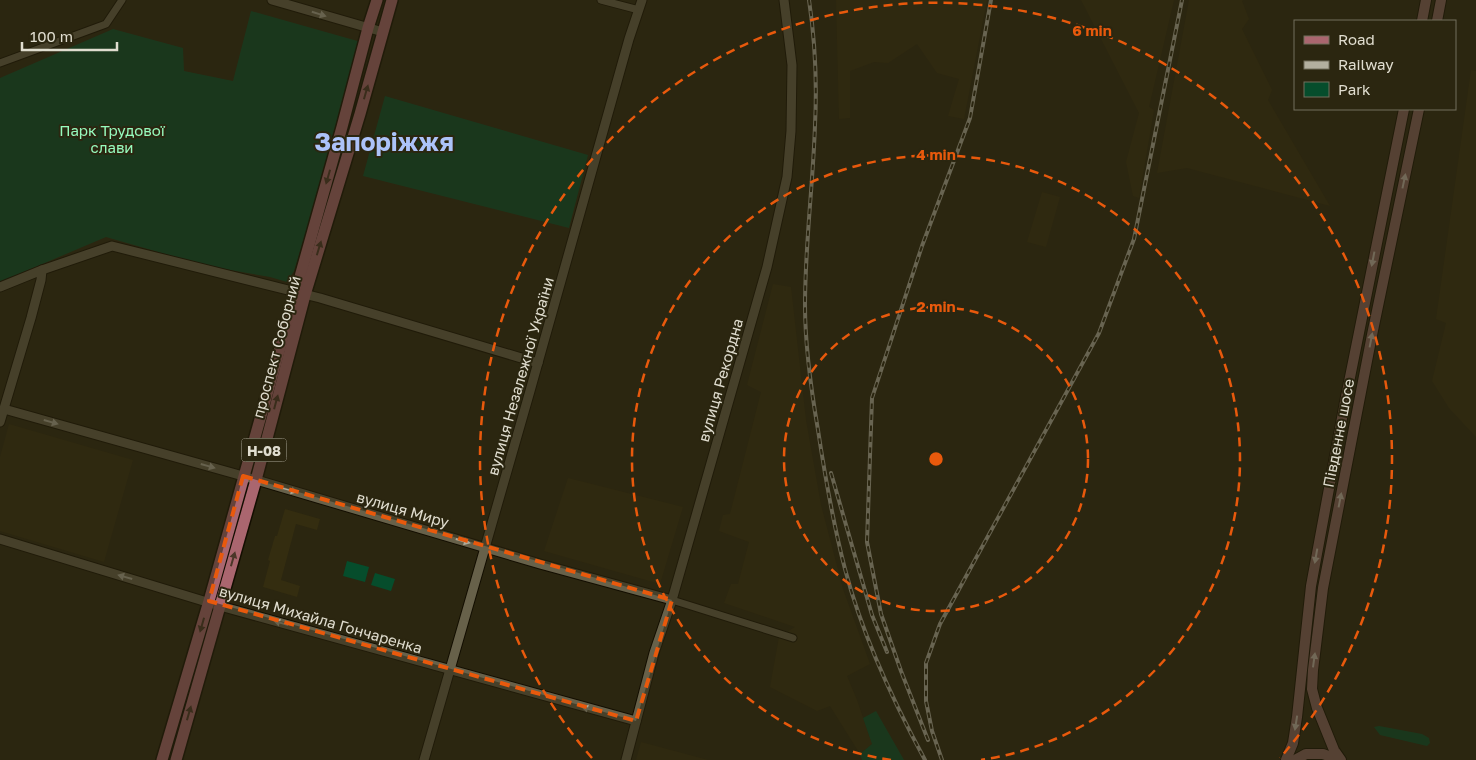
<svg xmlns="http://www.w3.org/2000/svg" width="1476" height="760" viewBox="0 0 1476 760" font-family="'Golos Text',sans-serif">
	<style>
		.built { fill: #342d10 }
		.green { fill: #064d2c }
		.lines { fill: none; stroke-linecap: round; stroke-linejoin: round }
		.minor-casing { stroke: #130e00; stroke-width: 9 }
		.tertiary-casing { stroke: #130e00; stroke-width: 11 }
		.secondary-casing { stroke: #130e00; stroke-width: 12 }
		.primary-casing { stroke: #130e00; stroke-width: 14 }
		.minor { stroke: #67614a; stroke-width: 7 }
		.tertiary { stroke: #67614a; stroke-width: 9 }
		.secondary { stroke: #88635d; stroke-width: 10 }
		.primary { stroke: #aa666f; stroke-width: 11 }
		.rail-casing { stroke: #b2af9f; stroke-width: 4 }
		.rail { stroke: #2b2610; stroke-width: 2; stroke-dasharray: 5.5; stroke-linecap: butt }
		.oneway { fill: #b0ab9a }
		.oneway2 { fill: #4b3628 }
		.oneway3 { fill: #c6b8ad }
		.marked { fill: none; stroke: #e8590c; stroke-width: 4; stroke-dasharray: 10 6; stroke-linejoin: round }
		.ring { fill: none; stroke: #e8590c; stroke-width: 2.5; stroke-dasharray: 9 6 }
		.labels { text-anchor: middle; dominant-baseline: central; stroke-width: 4; stroke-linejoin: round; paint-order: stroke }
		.shield { fill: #2b2610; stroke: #aaa696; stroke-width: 1 }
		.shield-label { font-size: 14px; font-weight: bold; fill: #e0ddcf }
		.park-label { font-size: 15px; fill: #96fabd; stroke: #2b2610 }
		.street-label { font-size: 15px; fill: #e0ddcf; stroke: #2b2610 }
		.town-label { font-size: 25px; font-weight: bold; fill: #acc3f9; stroke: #2b2610 }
		.centre { fill: #e8590c; stroke: #2b2610; stroke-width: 2.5 }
		.ring-label { font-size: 15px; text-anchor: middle; font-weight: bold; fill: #e8590c; stroke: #2b2610; stroke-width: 4; stroke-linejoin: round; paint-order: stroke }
	</style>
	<rect width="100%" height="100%" fill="#2b2610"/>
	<!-- built -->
	<g class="built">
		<path d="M836,0H987L964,119L948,116L959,79L937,73L917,44L888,63L874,62L850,71V118L839,119Z"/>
		<path d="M1081,0H1174L1149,107L1154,110L1139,198L1133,196L1126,162L1139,113Z"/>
		<path d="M1189,0H1243L1242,1L1249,19L1242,29L1272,90L1268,100L1330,206L1187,168L1157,173Z"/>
		<path d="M1471,70L1476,71V437L1449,408L1432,381L1446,323L1436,319Z"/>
		<path d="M1042,192L1060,197L1046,247L1027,242Z"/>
		<path d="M773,284L791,287L806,420L821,505L843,589L870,664L847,676L857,700L872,744L860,754L830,706L817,711L770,687L779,637L795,627L724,603L731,584H738L749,542L719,531L723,515L730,514L761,392L747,385Z"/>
		<path d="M9,424L133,460L104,562L0,531V457Z"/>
		<path d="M568,478L683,507L660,584L544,551Z"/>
		<path d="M285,509L320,519L317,530L296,524L281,580L300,586L297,597L263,587L270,561L268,560L275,536H277Z"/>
		<path d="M641,742L708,760H636Z"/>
	</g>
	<!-- green -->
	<g class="green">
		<path d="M251,11L361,42L339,126L294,271L287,282L270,277L207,266L106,237L0,282V78L113,29L183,48L184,71L233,81Z"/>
		<path d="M385,96L588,155L569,228L363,176Z"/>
		<path d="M347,561L369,567L365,582L343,576Z"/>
		<path d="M375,573L395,579L391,591L371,585Z"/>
		<path d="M876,711L904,760H862L860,754L872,744L863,718Z"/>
		<path d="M1379,726L1422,734L1429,738L1430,743L1427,746L1380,735L1374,727Z"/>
	</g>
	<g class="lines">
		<defs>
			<g id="minor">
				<path d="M601,0L639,10"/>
				<path d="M0,63L106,24L122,0"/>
				<path d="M672,600L793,638"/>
			</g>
			<g id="tertiary">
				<path d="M272,0L383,32"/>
				<path d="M0,287L42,270L112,246L320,298L538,363"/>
				<path d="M4,409L243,476L540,564L672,600"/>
				<path d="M0,422L31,318L41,280L42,270"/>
				<path d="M0,539L220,606L636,721"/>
				<path d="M424,760L530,391L629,39L642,0"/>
				<path d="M626,760L654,653L672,600L767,267L787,177L791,131L792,65L784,0"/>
			</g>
			<g id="secondary">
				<path d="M1422,21L1426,0"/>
				<path d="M1437,21L1441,0"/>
				<path d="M1286,760L1293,743L1297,717L1311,586L1345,402L1404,109"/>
				<path d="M1295,760L1306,754H1323L1339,760"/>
				<path d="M1341,760L1334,750L1317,708L1312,689L1313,670L1323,588L1372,335L1419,109"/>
			</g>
			<g id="primary">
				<path d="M162,760L209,601L342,127L368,28L377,0"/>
				<path d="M176,760L256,480L305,295L360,114L392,0"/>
			</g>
		</defs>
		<!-- minor casing -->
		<use href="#minor" class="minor-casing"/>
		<!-- tertiary casing -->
		<use href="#tertiary" class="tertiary-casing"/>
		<!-- secondary casing -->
		<use href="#secondary" class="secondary-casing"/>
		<!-- primary casing -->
		<use href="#primary" class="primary-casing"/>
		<!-- minor -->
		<use href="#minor" class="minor"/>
		<!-- tertiary -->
		<use href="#tertiary" class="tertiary"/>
		<!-- secondary -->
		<use href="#secondary" class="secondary"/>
		<!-- primary -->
		<use href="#primary" class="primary"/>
		<defs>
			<g id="rail">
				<path d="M809,0C815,40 817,85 815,125C813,185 805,245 805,305C805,347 811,389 818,430C825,476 833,523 845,569C862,634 893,701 925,760"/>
				<path d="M831,473L872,615L887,652"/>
				<path d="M928,740L901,671L881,614L867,542L872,398L922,246L970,118L991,0"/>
				<path d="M942,760L932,731L926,701V663L940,624L1099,333L1134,239L1182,0"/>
			</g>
		</defs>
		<!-- rail casing -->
		<use href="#rail" class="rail-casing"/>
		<!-- rail -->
		<use href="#rail" class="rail"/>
	</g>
	<!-- one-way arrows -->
	<defs><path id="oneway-solid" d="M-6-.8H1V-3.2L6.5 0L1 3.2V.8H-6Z" transform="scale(1.25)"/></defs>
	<g class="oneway">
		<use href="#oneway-solid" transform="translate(319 14) rotate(17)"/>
		<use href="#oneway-solid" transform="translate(51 422) rotate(16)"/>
		<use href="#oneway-solid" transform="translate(208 466) rotate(16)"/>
		<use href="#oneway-solid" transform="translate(290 490) rotate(16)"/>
		<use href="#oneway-solid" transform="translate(463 541) rotate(16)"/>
		<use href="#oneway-solid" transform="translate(125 577) rotate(-164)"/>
		<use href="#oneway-solid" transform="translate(281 623) rotate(-164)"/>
		<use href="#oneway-solid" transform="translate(589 709) rotate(-165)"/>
	</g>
	<g class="oneway2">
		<use href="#oneway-solid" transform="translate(366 92) rotate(-74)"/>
		<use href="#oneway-solid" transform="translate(328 177) rotate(106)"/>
		<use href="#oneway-solid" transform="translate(319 248) rotate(-73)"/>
		<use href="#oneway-solid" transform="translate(276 402) rotate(-75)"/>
		<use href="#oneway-solid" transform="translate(233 559) rotate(-74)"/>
		<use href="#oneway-solid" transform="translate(202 625) rotate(106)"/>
		<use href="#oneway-solid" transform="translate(189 713) rotate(-74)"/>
	</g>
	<g class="oneway3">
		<use href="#oneway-solid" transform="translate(1404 181) rotate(-78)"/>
		<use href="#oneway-solid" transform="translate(1373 259) rotate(101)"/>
		<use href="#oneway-solid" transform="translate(1371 340) rotate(-79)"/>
		<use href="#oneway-solid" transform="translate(1340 500) rotate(-79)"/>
		<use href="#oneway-solid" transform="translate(1316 556) rotate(100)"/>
		<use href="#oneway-solid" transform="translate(1314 660) rotate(-82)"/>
		<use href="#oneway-solid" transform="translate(1296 723) rotate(99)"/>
	</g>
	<!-- marked area -->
	<path d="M0 0H1476V760H0ZM243,476L672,600L636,721L209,601Z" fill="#2b2610" fill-opacity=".55" fill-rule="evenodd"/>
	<path class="marked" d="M243,476L672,600L636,721L209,601Z"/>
	<!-- distance rings -->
	<g class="ring">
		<circle cx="936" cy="459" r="152"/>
		<path d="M891 760A304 304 0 1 1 981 760"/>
		<path d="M592 758A456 456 0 1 1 1280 758"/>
	</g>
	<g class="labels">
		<!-- shield labels -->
		<rect class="shield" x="241.5" y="438.5" width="45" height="23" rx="4"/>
		<g class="shield-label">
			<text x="264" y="450">Н-08</text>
		</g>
		<!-- park labels -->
		<g class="park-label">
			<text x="112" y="130">Парк Трудової<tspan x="112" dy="17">слави</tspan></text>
		</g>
		<!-- street labels -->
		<g class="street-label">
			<text transform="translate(276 347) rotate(-75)">проспект Соборний</text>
			<text transform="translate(520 376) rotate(-74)">вулиця Незалежної України</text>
			<text transform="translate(720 380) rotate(-74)">вулиця Рекордна</text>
			<text transform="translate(1338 433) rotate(-79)">Південне шосе</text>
			<text transform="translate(403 509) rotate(16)">вулиця Миру</text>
			<text transform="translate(321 619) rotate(16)">вулиця Михайла Гончаренка</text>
		</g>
		<!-- town labels -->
		<g class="town-label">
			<text x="384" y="141">Запоріжжя</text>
		</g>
	</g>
	<circle cx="936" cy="459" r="8" class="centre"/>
	<g class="ring-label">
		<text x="1092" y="36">6 min</text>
		<text x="936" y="160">4 min</text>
		<text x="936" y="312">2 min</text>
	</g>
	<!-- legend -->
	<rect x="1294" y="20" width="162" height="90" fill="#2b2610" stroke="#736f5c"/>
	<rect x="1304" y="36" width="25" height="8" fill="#aa666f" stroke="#736f5c"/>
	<text x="1338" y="45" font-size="15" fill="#e0ddcf">Road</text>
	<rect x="1304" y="61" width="25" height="8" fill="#b2af9f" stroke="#736f5c"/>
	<text x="1338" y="70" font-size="15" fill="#e0ddcf">Railway</text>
	<rect x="1304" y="82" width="25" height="15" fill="#064d2c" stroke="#736f5c"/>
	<text x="1338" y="95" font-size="15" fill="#e0ddcf">Park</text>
	<!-- scale -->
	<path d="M22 42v8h95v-8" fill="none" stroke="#e0ddcf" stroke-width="2.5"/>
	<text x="30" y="42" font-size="15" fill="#e0ddcf" stroke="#2b2610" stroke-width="4" paint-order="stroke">100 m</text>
</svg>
